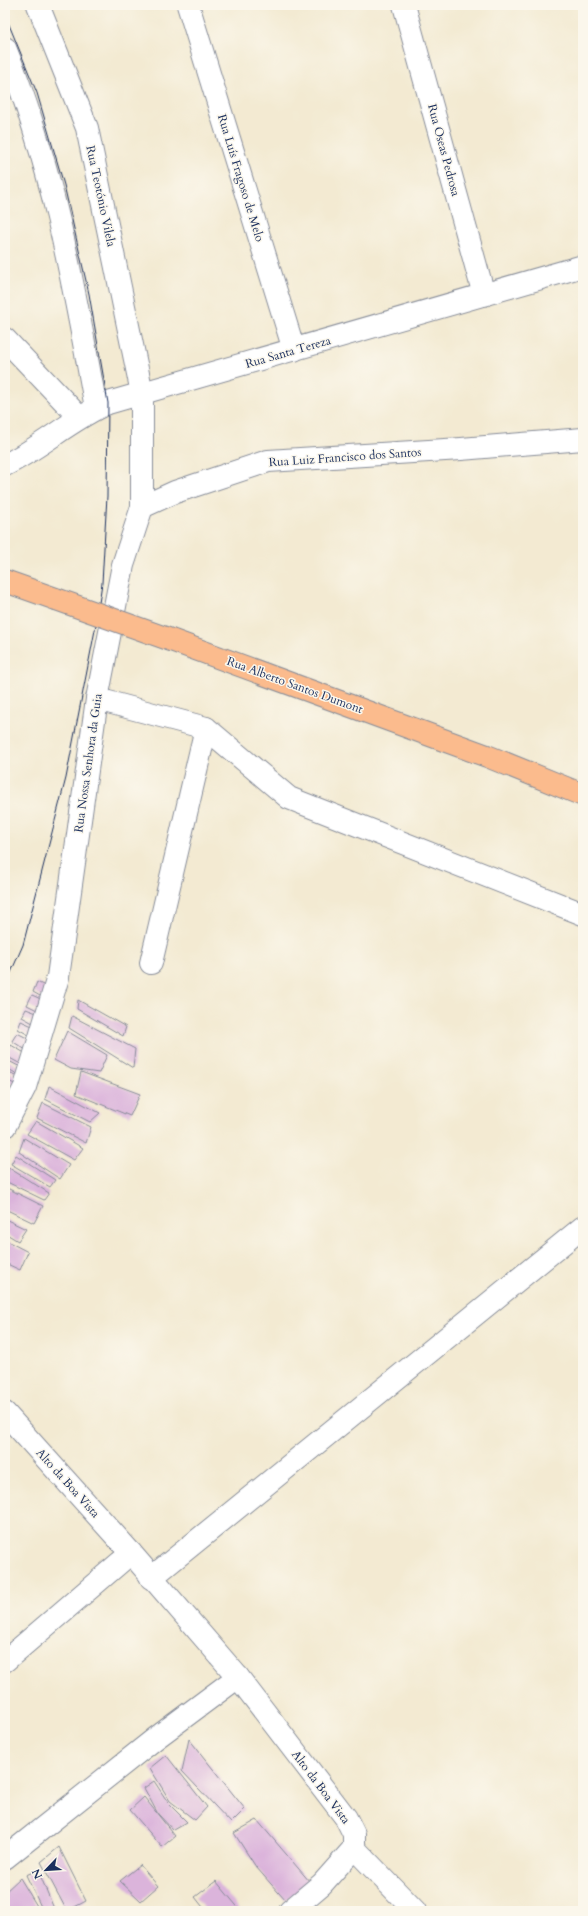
<svg xmlns="http://www.w3.org/2000/svg" width="588" height="1916" viewBox="0 0 588 1916" font-family="Cardo,serif">
	<style>
		.building { fill: #dbb4db }
		.lines { fill: none; stroke-linecap: round; stroke-linejoin: round }
		.minor-casing { stroke: #878c98; stroke-width: 24 }
		.major-casing { stroke: #878c98; stroke-width: 24 }
		.minor { stroke: #fff; stroke-width: 22 }
		.major { stroke: #fbbb8d; stroke-width: 22 }
		.tram { stroke: #1b2f5e; stroke-width: 1 }
		.major-bridge-casing { stroke: #878c98; stroke-width: 24; stroke-linecap: butt }
		.major-bridge { stroke: #fbbb8d; stroke-width: 22 }
		.labels { text-anchor: middle; dominant-baseline: central; stroke-width: 3; stroke-linejoin: round; paint-order: stroke }
		.street-label { font-size: 12px; fill: #1b2f5e; stroke: #fbf7ec }
	</style>
	<rect width="100%" height="100%" fill="#fbf7ec"/>
	<filter id="ink" filterUnits="userSpaceOnUse"><feTurbulence type="fractalNoise" baseFrequency=".025" numOctaves="2"/><feDisplacementMap in="SourceGraphic" scale="8" xChannelSelector="R" yChannelSelector="G"/><feConvolveMatrix kernelMatrix="1 2 1 2 8 2 1 2 1" color-interpolation-filters="sRGB"/></filter>
	<filter id="wash" filterUnits="userSpaceOnUse"><feTurbulence type="fractalNoise" baseFrequency=".012" numOctaves="4" result="noise"/><feDisplacementMap in="SourceGraphic" scale="16" xChannelSelector="R" yChannelSelector="G"/><feGaussianBlur stdDeviation="0.9" result="paint"/><feColorMatrix in="noise" values="0 0 0 0 0 0 0 0 0 0 0 0 0 0 0 0 0 1.4 0 .05"/><feComposite in="paint" operator="in"/></filter>
	<g filter="url(#wash)">
		<rect width="100%" height="100%" fill="#f3ead2"/>
		<g id="blocks">
			<!-- building -->
			<g class="building">
				<path d="M37,982L51,989L49,1001L33,992Z"/>
				<path d="M32,995L47,1002L43,1013L27,1005Z"/>
				<path d="M78,1000L126,1027L123,1036L77,1009Z"/>
				<path d="M26,1009L42,1015L40,1027L22,1017Z"/>
				<path d="M72,1016L135,1049L133,1068L69,1028Z"/>
				<path d="M21,1021L39,1029L36,1039L18,1029Z"/>
				<path d="M67,1031L107,1055L99,1073L71,1069L54,1060Z"/>
				<path d="M17,1033L33,1041L29,1052L12,1041Z"/>
				<path d="M11,1045L28,1055L26,1067L6,1056Z"/>
				<path d="M5,1059L26,1070L24,1078L5,1067Z"/>
				<path d="M5,1070L23,1079L20,1086L5,1080Z"/>
				<path d="M81,1072L140,1094L130,1116L76,1094Z"/>
				<path d="M49,1086L100,1113L90,1122L45,1099Z"/>
				<path d="M43,1103L91,1127L86,1143L37,1118Z"/>
				<path d="M36,1121L83,1148L74,1160L27,1134Z"/>
				<path d="M24,1138L69,1165L60,1179L19,1152Z"/>
				<path d="M16,1155L55,1180L50,1187L11,1164Z"/>
				<path d="M9,1168L49,1193L44,1200L5,1181Z"/>
				<path d="M5,1187L43,1206L34,1223L5,1209Z"/>
				<path d="M5,1219L26,1229L18,1241L5,1233Z"/>
				<path d="M5,1240L28,1252L20,1270L5,1263Z"/>
				<path d="M189,1739L245,1809L231,1823L182,1771Z"/>
				<path d="M166,1755L207,1807L195,1820L170,1801L150,1768Z"/>
				<path d="M154,1781L169,1804L187,1822L173,1830L158,1814L144,1788Z"/>
				<path d="M144,1797L175,1836L162,1847L130,1810Z"/>
				<path d="M257,1820L310,1882L286,1901L256,1867L234,1833Z"/>
				<path d="M59,1847L86,1901L67,1911L41,1862Z"/>
				<path d="M140,1865L158,1886L141,1901L120,1881Z"/>
				<path d="M38,1870L55,1911H43L26,1875Z"/>
				<path d="M20,1878L37,1906L28,1911H6L5,1892Z"/>
				<path d="M216,1881L241,1911H206L195,1897Z"/>
			</g>
		</g>
	</g>
	<g filter="url(#ink)">
		<use href="#blocks" fill-opacity="0" stroke="#878c98" stroke-width="1"/>
		<g class="lines">
			<defs>
				<g id="minor">
					<path d="M188,5L294,350"/>
					<path d="M404,5L484,295"/>
					<path d="M5,48C52,162 74,287 96,408"/>
					<path d="M5,339L79,417"/>
					<path d="M5,465C42,447 71,419 108,403L583,266"/>
					<path d="M142,507L175,492L268,461L461,449L583,439"/>
					<path d="M97,699L206,728L151,963"/>
					<path d="M206,728L289,798L583,914"/>
					<path d="M5,1126L25,1087L58,977L97,699L123,565L142,507V393L87,128L38,5"/>
					<path d="M5,1413L131,1553L238,1677L156,1738L5,1858"/>
					<path d="M151,1578L583,1227"/>
					<path d="M5,1661L131,1553"/>
					<path d="M238,1677L346,1818L354,1834V1848L322,1884L290,1911"/>
					<path d="M354,1848L415,1911"/>
				</g>
				<g id="major">
					<path d="M5,581L56,599"/>
					<path d="M171,640L487,756L583,795"/>
				</g>
			</defs>
			<!-- minor casing -->
			<use href="#minor" class="minor-casing"/>
			<!-- major casing -->
			<use href="#major" class="major-casing"/>
			<!-- minor -->
			<use href="#minor" class="minor"/>
			<!-- major -->
			<use href="#major" class="major"/>
			<!-- tram -->
			<path class="tram" d="M5,15L37,93L64,185L89,294L108,403L107,496L102,583L95,630L66,778L23,945L5,986"/>
			<defs>
				<path id="major-bridge" d="M56,599L171,640"/>
			</defs>
			<!-- major-bridge casing -->
			<use href="#major-bridge" class="major-bridge-casing"/>
			<!-- major-bridge -->
			<use href="#major-bridge" class="major-bridge"/>
		</g>
	</g>
	<g class="labels">
		<!-- street labels -->
		<g class="street-label">
			<text transform="translate(444 150) rotate(75)">Rua Oseas Pedrosa</text>
			<text transform="translate(241 178) rotate(73)">Rua Luís Fragoso de Melo</text>
			<text transform="translate(101 196) rotate(78)">Rua Teotónio Vilela</text>
			<text transform="translate(288 352) rotate(-16)">Rua Santa Tereza</text>
			<text transform="translate(345 457) rotate(-4)">Rua Luiz Francisco dos Santos</text>
			<text transform="translate(295 685) rotate(20)">Rua Alberto Santos Dumont</text>
			<text transform="translate(88 763) rotate(-82)">Rua Nossa Senhora da Guia</text>
			<text transform="translate(68 1483) rotate(48)">Alto da Boa Vista</text>
			<text transform="translate(321 1787) rotate(53)">Alto da Boa Vista</text>
		</g>
	</g>
	<!-- margin -->
	<rect width="588" height="1916" fill="none" stroke="#fbf7ec" stroke-width="20"/>
	<!-- north arrow -->
	<g transform="translate(46 1870) rotate(245)" stroke="#fbf7ec" stroke-width="3" paint-order="stroke">
	<path d="M0-3L7 15L0 10L-7 15Z" fill="#1b2f5e"/>
	<text y="-6" font-size="11" font-weight="bold" text-anchor="middle" fill="#1b2f5e">N</text>
	</g>
</svg>
